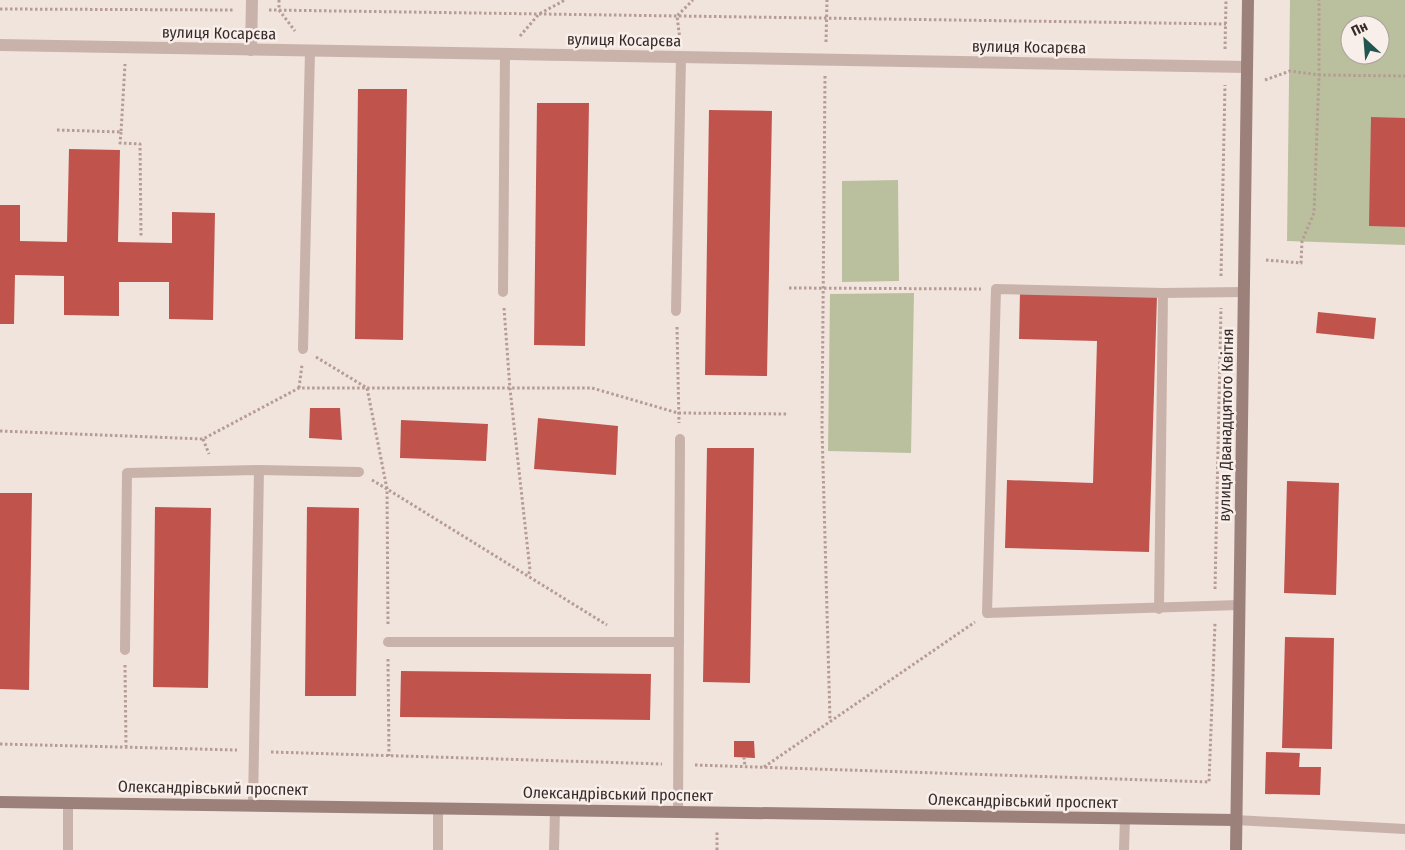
<svg xmlns="http://www.w3.org/2000/svg" width="1405" height="850" viewBox="0 0 1405 850" font-family="'Fira Sans Condensed',sans-serif">
	<style>
		.green { fill: #bac09e; fill-rule: evenodd }
		.building { fill: #c0544d }
		.lines { fill: none; stroke-linecap: round; stroke-linejoin: round }
		.path { stroke: #b59c94; stroke-width: 3; stroke-dasharray: 2.5 2.5; stroke-linecap: butt }
		.lane { stroke: #c9b2aa; stroke-width: 10 }
		.street { stroke: #c9b2aa; stroke-width: 12 }
		.secondary { stroke: #9c817b; stroke-width: 12 }
		.labels { text-anchor: middle; dominant-baseline: central; stroke-width: 5; stroke-linejoin: round; paint-order: stroke }
		.street-label { font-size: 16px; fill: #372b29; stroke: #f9efea }
	</style>
	<rect width="100%" height="100%" fill="#f1e4dd"/>
	<!-- green -->
	<g class="green">
		<path d="M1290,0H1405V245L1287,241ZM1350,25H1380V55H1350Z"/>
		<path d="M898,180L899,281L842,282V181Z"/>
		<path d="M914,293L911,453L828,451L830,294Z"/>
	</g>
	<!-- building -->
	<g class="building">
		<path d="M358,89H407L403,340L355,339Z"/>
		<path d="M537,103H589L585,346L534,345Z"/>
		<path d="M709,110L772,111L767,376L705,375Z"/>
		<path d="M1371,117L1405,118V227L1369,226Z"/>
		<path d="M69,149L120,150L118,242L172,243V212L215,213L213,320L169,319V282H119V316L64,315V276L15,275L14,324H0V205H20V241L67,242Z"/>
		<path d="M1020,292L1157,296L1149,552L1005,548L1007,480L1093,483L1097,341L1019,339Z"/>
		<path d="M1318,312L1376,318L1374,339L1316,333Z"/>
		<path d="M310,408H340L342,440L309,438Z"/>
		<path d="M538,418L618,426L616,475L534,469Z"/>
		<path d="M401,420L488,424L486,461L400,458Z"/>
		<path d="M707,448H754L750,683L703,682Z"/>
		<path d="M1287,481L1339,483L1336,595L1284,593Z"/>
		<path d="M0,493H32L29,690L0,689Z"/>
		<path d="M155,507L211,508L208,688L153,687Z"/>
		<path d="M307,507L359,508L356,696H305Z"/>
		<path d="M1285,637L1334,638L1332,749L1282,748Z"/>
		<path d="M401,671L651,674L650,720L400,717Z"/>
		<path d="M734,741H754L755,758L734,757Z"/>
		<path d="M1266,752L1300,753L1299,767H1321L1320,795L1265,794Z"/>
	</g>
	<g class="lines">
		<!-- path -->
		<g class="path">
			<path d="M279,0V10L295,31"/>
			<path d="M0,9L235,10"/>
			<path d="M269,10L1226,24"/>
			<path d="M520,36L539,14L565,0"/>
			<path d="M680,40L677,16L693,0"/>
			<path d="M826,42L827,0"/>
			<path d="M1225,49L1226,0"/>
			<path d="M825,76L822,429L830,720"/>
			<path d="M1265,80L1290,71L1319,75V0"/>
			<path d="M57,130L121,132L125,64"/>
			<path d="M121,132L120,143L140,144L141,236"/>
			<path d="M1266,260L1301,263L1302,241L1314,213L1319,75L1405,76"/>
			<path d="M1221,276L1225,85"/>
			<path d="M789,288L981,289"/>
			<path d="M504,308L510,389L530,570L528,576"/>
			<path d="M677,327L679,423"/>
			<path d="M316,357L367,388L387,489L607,625"/>
			<path d="M299,388L302,365"/>
			<path d="M0,431L203,439L299,388H592L678,413L788,414"/>
			<path d="M203,439L209,454"/>
			<path d="M372,480L387,489L388,625"/>
			<path d="M1215,589L1221,308"/>
			<path d="M388,659L389,756"/>
			<path d="M125,665L126,746"/>
			<path d="M0,744L237,750"/>
			<path d="M271,752L662,764"/>
			<path d="M744,757L745,767"/>
			<path d="M695,765L1209,782L1215,623"/>
			<path d="M764,767L975,622"/>
			<path d="M717,850V830"/>
		</g>
		<!-- lane -->
		<g class="lane">
			<path d="M503,292L505,54"/>
			<path d="M1163,293L1244,292"/>
			<path d="M676,311L681,57"/>
			<path d="M303,349L310,51"/>
			<path d="M259,470L359,472"/>
			<path d="M1159,609L1163,293L996,289L987,613L1239,605"/>
			<path d="M388,642H679"/>
			<path d="M125,650L127,473L259,470L253,805"/>
			<path d="M68,802V850"/>
			<path d="M678,812L680,439"/>
			<path d="M1235,820L1405,829"/>
			<path d="M438,850V808"/>
			<path d="M554,850L555,810"/>
			<path d="M1124,850L1125,818"/>
		</g>
		<!-- street -->
		<g class="street">
			<path d="M0,45L1247,67"/>
			<path d="M251,50L252,0"/>
		</g>
		<!-- secondary -->
		<g class="secondary">
			<path d="M0,802L1235,820"/>
			<path d="M1236,850L1248,0"/>
		</g>
	</g>
	<g class="labels">
		<!-- street labels -->
		<g class="street-label">
			<text transform="translate(219 33) rotate(1)">вулиця Косарєва</text>
			<text transform="translate(624 40) rotate(1)">вулиця Косарєва</text>
			<text transform="translate(1029 47) rotate(1)">вулиця Косарєва</text>
			<text transform="translate(1226 425) rotate(-89)">вулиця Дванадцятого Квітня</text>
			<text transform="translate(213 788) rotate(1)">Олександрівський проспект</text>
			<text transform="translate(618 794) rotate(1)">Олександрівський проспект</text>
			<text transform="translate(1023 801) rotate(1)">Олександрівський проспект</text>
		</g>
	</g>
	<!-- north arrow -->
	<g transform="translate(1365 40) rotate(334)"><circle r="24" fill="#f9efea" stroke="#aba19d"/>
	<path d="M0-4L9 19L0 12L-9 19Z" fill="#215650"/>
	<text y="-8" font-size="14" font-weight="bold" text-anchor="middle" fill="#372b29">Пн</text>
	</g>
</svg>
